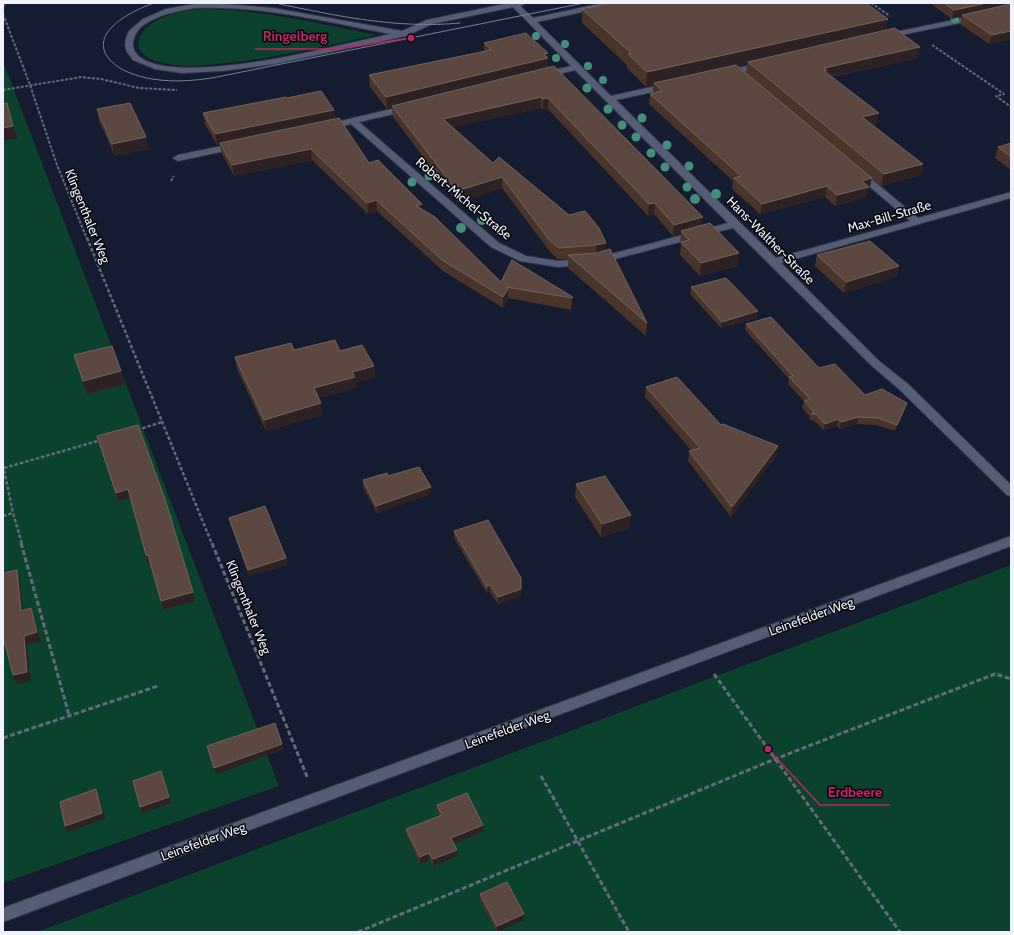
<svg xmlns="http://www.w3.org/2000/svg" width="1014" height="935" viewBox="0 0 1014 935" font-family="Cabin,sans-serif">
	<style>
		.green { fill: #0b422e }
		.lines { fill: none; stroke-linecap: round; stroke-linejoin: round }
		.minor-casing { stroke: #323546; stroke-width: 2 }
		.path-far2 { stroke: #656a7b; stroke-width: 2; stroke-dasharray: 3 1.5; stroke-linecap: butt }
		.path-far1 { stroke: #656a7b; stroke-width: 2.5; stroke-dasharray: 3.5 2; stroke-linecap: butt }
		.path { stroke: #656a7b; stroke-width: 3; stroke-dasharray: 5 2.5; stroke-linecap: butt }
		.minor { fill: #545c76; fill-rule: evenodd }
		.tram { stroke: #7a7f8f; stroke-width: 1 }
		.tree { fill: #448f7b }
		.wall { fill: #4a3329 }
		.shaded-wall { fill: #2e2123 }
		.building { fill: #5c4840; stroke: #73635d }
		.labels { text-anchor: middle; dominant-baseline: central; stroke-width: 3; stroke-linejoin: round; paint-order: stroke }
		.street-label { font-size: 13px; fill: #f0f3fc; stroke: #05070f }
		.leader { fill: none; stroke: #c42363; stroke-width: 1.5 }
		.callout-dot { fill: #c42363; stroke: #05070f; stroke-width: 1.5 }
		.callout-label { font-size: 14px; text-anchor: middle; font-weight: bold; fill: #c42363; stroke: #05070f; stroke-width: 3; stroke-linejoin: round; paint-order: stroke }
	</style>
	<rect width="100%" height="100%" fill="#151b31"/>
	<!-- green -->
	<g class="green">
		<path d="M202,9C261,9 319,24 376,35C330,45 284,56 237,62C216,64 197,67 176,65C166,64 149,61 142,53C131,41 147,25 158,20C171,12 187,11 202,9Z"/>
		<path d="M3,61L279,786L3,883Z"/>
		<path d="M1011,565V932H37Z"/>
	</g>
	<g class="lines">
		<defs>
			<g id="minor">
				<path d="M509,3H526L520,6L533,18L603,3H618L614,5L537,22L611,96L669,83L672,84L673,86L672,88L616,100L776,258L910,221L856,175L854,173L856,171H862L918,218L1011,192V198L781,263L879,361L908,384L1011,485V496L1007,495L900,390L871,365L733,228L596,264L558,267L520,261L491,247L351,124L328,130L324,127L328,124L408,105L411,106L412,108L411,110L359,122L499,243L526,256L558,261L596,258L728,223L575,70L544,78L541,77L540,75L541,73L571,66L513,7L432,24L406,36L326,53L275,64L223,71L182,73L155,69L133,60L127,52L125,45L126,38L129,31L143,19L166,9L195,4H224L273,8L402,31L427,20ZM195,8C261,5 327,22 391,34C339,45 287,59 233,65C214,67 193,69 173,67C159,66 132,61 133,43C134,36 137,31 141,27C156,15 177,11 195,8Z"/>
				<path d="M977,15H980V19L886,38L882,36L886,34Z"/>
				<path d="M762,63H765L766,65L765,67L726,76L722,73L723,71Z"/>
				<path d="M236,143L241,146L239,148L178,161L173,158L178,155Z"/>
				<path d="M1011,536V546L3,922V908Z"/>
			</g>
		</defs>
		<!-- minor casing -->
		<use href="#minor" class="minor-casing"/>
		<!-- path-far2 -->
		<g class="path-far2">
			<path d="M871,3L890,16"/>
			<path d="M3,7L5,3"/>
			<path d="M3,14L30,85L57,165L87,239"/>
			<path d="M932,45L1004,94L996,96L1011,107"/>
			<path d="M3,90L81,77L101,79L139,88L177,90"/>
			<path d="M171,181L174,176"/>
		</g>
		<!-- path-far1 -->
		<g class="path-far1">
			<path d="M87,238L212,544"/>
			<path d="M137,430L162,422"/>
			<path d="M3,465L13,513"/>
			<path d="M4,468L101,440"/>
			<path d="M3,516L13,513L22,544"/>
		</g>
		<!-- path -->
		<g class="path">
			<path d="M21,543L69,715"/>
			<path d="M212,543L308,779"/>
			<path d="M714,674L900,932"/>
			<path d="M3,738L158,686"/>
			<path d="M541,776L629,932"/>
			<path d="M358,932L775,759L995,674L1011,679"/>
		</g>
		<!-- minor -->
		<use href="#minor" class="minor"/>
		<!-- tram -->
		<g class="tram">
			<path d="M154,3C133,10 86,33 110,60C116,66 122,70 130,73C158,84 193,82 222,76L584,3"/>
			<path d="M275,3C337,16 397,29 460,23"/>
		</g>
	</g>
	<!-- trees -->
	<g class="tree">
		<circle cx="955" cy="19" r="4"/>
		<circle cx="536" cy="36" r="4"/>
		<circle cx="565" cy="44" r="4"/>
		<circle cx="556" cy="58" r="4"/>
		<circle cx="588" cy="66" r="4"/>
		<circle cx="603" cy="80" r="4"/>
		<circle cx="587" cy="88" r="4.5"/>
		<circle cx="608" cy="109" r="4.5"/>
		<circle cx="642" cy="118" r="4.5"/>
		<circle cx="622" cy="125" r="4.5"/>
		<circle cx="636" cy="137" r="4.5"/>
		<circle cx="667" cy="145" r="4.5"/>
		<circle cx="651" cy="153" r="4.5"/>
		<circle cx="689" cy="166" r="4.5"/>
		<circle cx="665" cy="167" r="4.5"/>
		<circle cx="429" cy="176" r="4.5"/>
		<circle cx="412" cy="182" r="4.5"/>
		<circle cx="687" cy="187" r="4.5"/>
		<circle cx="716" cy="194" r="5"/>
		<circle cx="695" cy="199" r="5"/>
		<circle cx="482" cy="220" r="5"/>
		<circle cx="461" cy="228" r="5"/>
	</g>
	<!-- wall -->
	<g class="wall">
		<path d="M930,3H1011V39L989,44L960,24L962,16L952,19Z"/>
		<path d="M582,9L888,19L886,31L918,58L832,77L876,125L873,126L923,164L921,175L881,186L746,73L747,64L738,66L872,178L869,189H868L866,197L835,206L825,197L760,214L732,189L733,181L649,104L650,94L653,93V85L646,87L627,68V65L582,23Z"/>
		<path d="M484,43L548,53V68L702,226L738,266L700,276L680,255L681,245L680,244L681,234L673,236L654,214L648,216L548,109L543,110L541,108L453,127L493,163L606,251L647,323L646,336L568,268V259H558L550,252L502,188L458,203L393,117L392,108L387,109L370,87L369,75L484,51Z"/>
		<path d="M287,98L334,110L335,119L369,163L422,204V209L501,282L573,297L571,310L508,298V300L503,308L443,271L377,211L368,214L312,160L234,176L222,154L220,145H217L205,124L203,113Z"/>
		<path d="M97,109L149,149L115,156L99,121Z"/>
		<path d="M1011,143V170L995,158L998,147Z"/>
		<path d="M817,255L899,266L896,277L844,293L815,266Z"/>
		<path d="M691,287L757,318L721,328L690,294Z"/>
		<path d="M746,324L819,368L865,395L907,403L905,409L895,431L876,425L857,424L840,429L837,426L824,430L814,421L810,420V417L802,408L804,401L788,384L789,379L745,330Z"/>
		<path d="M294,350L340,351L374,366L375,377L355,383L356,388L318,398L322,415L266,431L237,369L235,357Z"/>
		<path d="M74,355L125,384L87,394Z"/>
		<path d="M646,387L721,425L778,446L776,456L731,517L688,461L689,451L691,450L645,397Z"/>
		<path d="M97,436L195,601L163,610L150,564H148L130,498L118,501Z"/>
		<path d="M388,476L431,494L377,513L363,487V480Z"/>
		<path d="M576,484L630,528L601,537L575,497Z"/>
		<path d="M229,518L286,558L287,565L249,576L230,524Z"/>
		<path d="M454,531L521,596L498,604L490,592L487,593L454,538Z"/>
		<path d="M437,805L484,831L453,844L457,856L433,866L430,860L420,864L407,836L406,829L440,816L437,811Z"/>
		<path d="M480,894L524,920L497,932L480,900Z"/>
	</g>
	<!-- shaded-wall -->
	<g class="shaded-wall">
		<path d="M987,3H1011V6L962,15V16L952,19L954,10Z"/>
		<path d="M888,19L885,33L748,62L747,64L655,85L654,83L653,85L646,87L647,72Z"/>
		<path d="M1011,31V39L989,44L992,35Z"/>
		<path d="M920,47L918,58L825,78L824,68Z"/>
		<path d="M548,53V70L392,106V108L387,109L386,97Z"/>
		<path d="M541,97V108L444,129L443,119Z"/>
		<path d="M548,98V109L543,110V99Z"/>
		<path d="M7,103L17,138L3,141V128Z"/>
		<path d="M334,110L335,121L220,143V145H217L215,134Z"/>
		<path d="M879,113L876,125L860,129L862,117Z"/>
		<path d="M146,137L149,149L115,156L112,144Z"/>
		<path d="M311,149L312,160L234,176L232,165Z"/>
		<path d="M923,164L921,175L881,186L884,174Z"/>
		<path d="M502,177V188L458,203L457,191Z"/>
		<path d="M872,178L869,189H868L866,197L835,206L837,195L862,181Z"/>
		<path d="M827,186L825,197L760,214L762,204Z"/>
		<path d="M376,200L377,211L368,214L367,203Z"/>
		<path d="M655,203L654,214L648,216L649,204Z"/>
		<path d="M422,204V215L416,206Z"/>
		<path d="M703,217L702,228L681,231V234L673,236L674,225Z"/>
		<path d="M606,243V254L596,257V245Z"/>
		<path d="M739,253L738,266L700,276L701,263Z"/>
		<path d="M899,266L896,277L844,293L846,282Z"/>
		<path d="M508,289V300L503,308V297Z"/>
		<path d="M573,297L572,308L571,310L572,298Z"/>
		<path d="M758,311L757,318L721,328L722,322Z"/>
		<path d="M374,366L375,377L355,383L356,388L315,399L314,388L352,372Z"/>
		<path d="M121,371L125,384L87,394L83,381Z"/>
		<path d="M321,403L322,415L266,431L264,420Z"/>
		<path d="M907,403L905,409L895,431L897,425Z"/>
		<path d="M859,417L857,424L840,429L841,422Z"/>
		<path d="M838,419L837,426L824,430L825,424Z"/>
		<path d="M778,446L776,456L731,517L732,507Z"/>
		<path d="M431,487V494L377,513L376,506Z"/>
		<path d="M128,489L130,498L118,501L116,493Z"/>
		<path d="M631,515L630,528L601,537L602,524Z"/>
		<path d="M146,555H148L150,564H148Z"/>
		<path d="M286,558L287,565L249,576L248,570Z"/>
		<path d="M17,570L20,579L24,620L21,611Z"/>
		<path d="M490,585V592L487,593V587Z"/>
		<path d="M521,589V596L498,604V597Z"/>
		<path d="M193,592L195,601L163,610L161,601Z"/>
		<path d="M31,608L34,617L41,641L27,645L31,681L17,684L13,675Z"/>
		<path d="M282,744L283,750L216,774L214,768Z"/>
		<path d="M96,789L99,796L105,819L67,832L65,826Z"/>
		<path d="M169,797L171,803L142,813L140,807Z"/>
		<path d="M483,825L484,831L451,845V838Z"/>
		<path d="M457,850V856L433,866V859Z"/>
		<path d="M429,853L430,860L420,864V857Z"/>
		<path d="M524,914V920L497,932V926Z"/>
	</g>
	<!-- building -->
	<g class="building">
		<path d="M611,3H866L888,19L647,72L628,54L631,53L582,9Z"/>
		<path d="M944,3H987L954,10Z"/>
		<path d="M1011,4V31L992,35L962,15Z"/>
		<path d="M895,28L920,47L824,68L827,70L824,71L879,113L862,117L923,164L884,174L748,62Z"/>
		<path d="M526,33L548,53L544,54L548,58L386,97L369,75L491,50L484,43Z"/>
		<path d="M736,65L872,178L862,181L869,187L837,195L827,186L762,204L734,178L741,176L650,94L662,91L654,83Z"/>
		<path d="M554,66L703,217L674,225L655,203L649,204L548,98L543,99L541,97L443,119L493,163L499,157L569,215L585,211L599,228L606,243L596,245L559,248L550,241L502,177L457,191L392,106Z"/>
		<path d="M321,91L334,110L215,134L203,113L286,97L287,98Z"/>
		<path d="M7,103L13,126L3,128V104Z"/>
		<path d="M130,103L146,137L112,144L97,109Z"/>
		<path d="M339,118L369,163L378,160L422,204L416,206L435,217L501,282L512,260L573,297L572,298L506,287L508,289L503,297L442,260L376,200L367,203L311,149L232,165L220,143Z"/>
		<path d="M1011,143V157L998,147Z"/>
		<path d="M710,223L739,253L701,263L681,242L689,240L681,231Z"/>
		<path d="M870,241L899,266L846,282L817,255Z"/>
		<path d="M610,249L647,323L568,255L597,253Z"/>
		<path d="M726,278L758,311L722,322L691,287Z"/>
		<path d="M771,317L819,368L835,364L865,395L882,389L907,403L897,425L878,418L859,417L841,422L838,419L825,424L816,414H811L814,412L804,401L810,399L789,377L793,376L746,324Z"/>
		<path d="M335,340L340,351L362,345L374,366L352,372L355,377L314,388L321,403L264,420L235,357L291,343L294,350Z"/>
		<path d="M112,346L121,371L83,381L74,355Z"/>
		<path d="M677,377L721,425L723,424L778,446L732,507L689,451L700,448L646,387Z"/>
		<path d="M138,425L166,502L193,592L161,601L148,555H146L128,489L116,493L97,436Z"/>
		<path d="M419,467L431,487L376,506L363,480L387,473L388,476Z"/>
		<path d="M605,476L631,515L602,524L576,484Z"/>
		<path d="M265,506L286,558L248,570L229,518Z"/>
		<path d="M488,520L521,578V589L498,597L490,585L487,587L454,531Z"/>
		<path d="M17,570L21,611L31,608L37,632L24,636L27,672L13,675L3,636V573Z"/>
		<path d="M275,723L282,744L214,768L207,746Z"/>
		<path d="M161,771L169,797L140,807L133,781Z"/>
		<path d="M96,789L102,813L65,826L60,802Z"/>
		<path d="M467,793L483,825L451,838L457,850L433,859L429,853L420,857L406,829L442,815L437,805Z"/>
		<path d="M507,882L524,914L497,926L480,894Z"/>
	</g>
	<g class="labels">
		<!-- street labels -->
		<g class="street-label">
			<text transform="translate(464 198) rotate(40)">Robert-Michel-Straße</text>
			<text transform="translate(88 216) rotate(68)">Klingenthaler Weg</text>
			<text transform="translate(889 216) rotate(-16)">Max-Bill-Straße</text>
			<text transform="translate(771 240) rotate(45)">Hans-Walther-Straße</text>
			<text transform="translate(249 607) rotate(68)">Klingenthaler Weg</text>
			<text transform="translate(811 616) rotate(-20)">Leinefelder Weg</text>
			<text transform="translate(507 729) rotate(-20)">Leinefelder Weg</text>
			<text transform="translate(203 841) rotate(-20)">Leinefelder Weg</text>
		</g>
	</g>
	<!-- callouts -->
	<path class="leader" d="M411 38L335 49H255M768 749L820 805H890"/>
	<g class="callout-dot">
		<circle cx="411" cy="38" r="4"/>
		<circle cx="768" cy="749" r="4"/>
	</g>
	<g class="callout-label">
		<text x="295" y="41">Ringelberg</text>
		<text x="855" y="797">Erdbeere</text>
	</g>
	<!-- border -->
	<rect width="1014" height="935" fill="none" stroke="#f0f3fc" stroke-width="8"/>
</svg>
